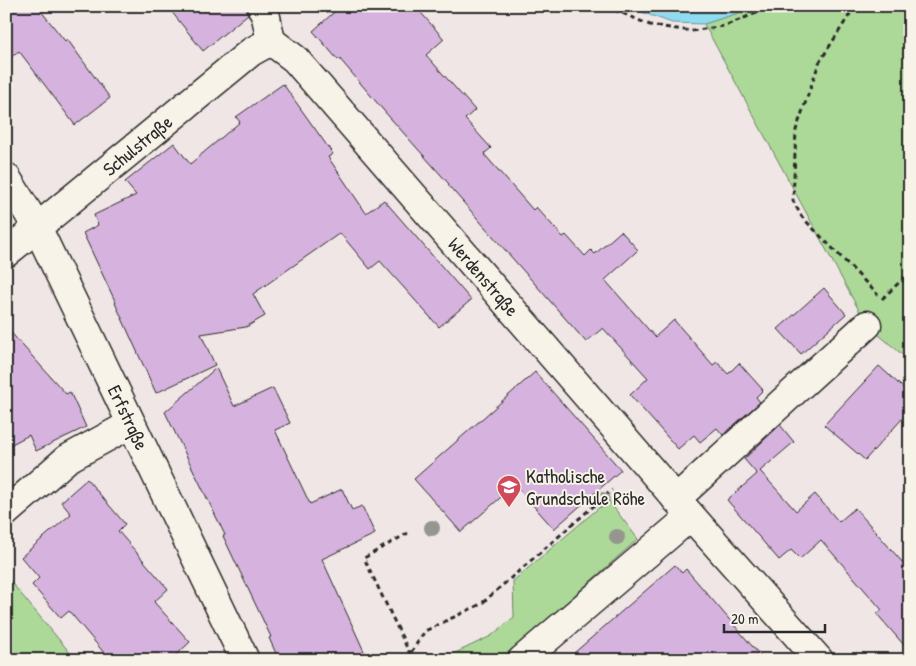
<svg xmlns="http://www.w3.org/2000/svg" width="916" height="666" viewBox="0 0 916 666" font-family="'Patrick Hand',sans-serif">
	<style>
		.green { fill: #acd998; stroke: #6c8262 }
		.water { fill: #8fdbef; stroke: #6795a1 }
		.building { fill: #d6b3de; stroke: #2b2b2b }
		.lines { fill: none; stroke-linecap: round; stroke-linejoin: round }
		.minor-casing { stroke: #2b2b2b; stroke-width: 31 }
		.path { stroke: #2b2b2b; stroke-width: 3; stroke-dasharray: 5 4; stroke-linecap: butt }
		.minor { stroke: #f7f3e8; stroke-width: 28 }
		.tree { fill: #95978e }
		.labels { text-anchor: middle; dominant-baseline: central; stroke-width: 4; stroke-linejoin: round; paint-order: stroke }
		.street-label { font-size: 19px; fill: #2b2b2b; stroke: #f7f3e8 }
		.poi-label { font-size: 19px; fill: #2b2b2b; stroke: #f7f3e8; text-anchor: start }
	</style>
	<rect width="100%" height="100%" fill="#f0e6e6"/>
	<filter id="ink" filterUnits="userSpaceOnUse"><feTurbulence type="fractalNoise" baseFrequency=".02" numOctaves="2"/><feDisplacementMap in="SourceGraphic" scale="10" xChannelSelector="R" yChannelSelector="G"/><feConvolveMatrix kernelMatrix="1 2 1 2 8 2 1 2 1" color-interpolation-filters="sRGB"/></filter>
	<g filter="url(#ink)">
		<!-- green -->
		<g class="green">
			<path d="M760,6H910V361L867,325L704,24Z"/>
			<path d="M608,500L638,539L525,639L504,655L494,660H453L451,655L491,636L514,617L513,581Z"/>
			<path d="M6,576L76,660H6Z"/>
		</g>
		<!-- water -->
		<path class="water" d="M625,6H760L704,24L672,23Z"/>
		<!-- building -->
		<g class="building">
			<path d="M6,6H37L65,41L67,39L110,98L75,125L19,51L6,61Z"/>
			<path d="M167,6H246L248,14L203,51Z"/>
			<path d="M341,6H415L444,39L426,55L475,110L465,119L491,148L484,154L533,210L536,207L563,237L566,235L585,256L591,250L595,254L621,231L638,250L605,280L655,337L674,320L713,365L717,362L728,374L739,363L763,390L756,397L760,402L723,435L717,428L700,442L694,435L678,449L630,395L648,378L603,328L586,342L448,185L449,184L384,111L339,58L338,60L313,31Z"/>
			<path d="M283,84L333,154L328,157L366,213L384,200L471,300L439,327L380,261L370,269L340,233L253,294L265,316L246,327L201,334L215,365L156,393L115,303H116L83,233L98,225L94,215L136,195L125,182L174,143L190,164L240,122L236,117Z"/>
			<path d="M824,288L846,314L801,354L778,329Z"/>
			<path d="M6,327L66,394L70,392L86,427L36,451L29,435L6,447Z"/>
			<path d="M879,366L910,394V410L865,460L824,425Z"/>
			<path d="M216,368L234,406L273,388L290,423L275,430L310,504L342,489L352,510L362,506L375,534L322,559L368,660H279L269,638L271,637L223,536L225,535L165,412Z"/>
			<path d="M535,372L621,470L554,529L515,485L461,532L414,479Z"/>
			<path d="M780,425L794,442L760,471L796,511L815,494L839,522L855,508L910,571V652L877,614L882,610L821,540L800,559L791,550L779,560L727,500L757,474L744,459Z"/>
			<path d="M87,479L125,524L118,531L168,589L154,602L190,642L171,660H110L69,611L61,618L32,585L39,578L21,557L71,514L61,502Z"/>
			<path d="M675,565L682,573L686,569L764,660H566Z"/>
		</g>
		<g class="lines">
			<defs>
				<g id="minor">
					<path d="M261,6L266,17L271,41"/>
					<path id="s1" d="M271,41L295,59L691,516L819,660"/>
					<path id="s2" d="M6,177L37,227L245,660"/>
					<path id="s3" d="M6,253L251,52L271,41"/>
					<path d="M676,499L867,325"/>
					<path d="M6,512L67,459L131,424"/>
					<path d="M522,660L691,516"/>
				</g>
			</defs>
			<!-- minor casing -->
			<use href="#minor" class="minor-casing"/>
			<!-- path -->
			<g class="path">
				<path d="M606,6L650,25L691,31L724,26L774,6"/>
				<path d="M855,6L819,63L796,130L793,201L802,217L878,295"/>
				<path d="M902,280L910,287"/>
				<path d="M882,299L910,272"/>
				<path d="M408,533L364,558L410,654"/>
				<path d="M406,660L425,631L481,604L612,490"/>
			</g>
			<!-- minor -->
			<use href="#minor" class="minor"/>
		</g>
		<!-- trees -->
		<g class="tree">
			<circle cx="602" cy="500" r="8"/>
			<circle cx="432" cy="528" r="8"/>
			<circle cx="617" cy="537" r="8"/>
		</g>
	</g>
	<!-- icons -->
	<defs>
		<symbol id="school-pin" viewBox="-11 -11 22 30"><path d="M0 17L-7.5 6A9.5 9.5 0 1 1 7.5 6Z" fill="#d1495b" stroke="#f7f3e8"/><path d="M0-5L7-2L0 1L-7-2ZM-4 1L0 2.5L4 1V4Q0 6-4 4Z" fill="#fff"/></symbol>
	</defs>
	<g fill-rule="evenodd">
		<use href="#school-pin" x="495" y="473" width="28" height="38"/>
	</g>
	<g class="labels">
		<!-- street labels -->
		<g class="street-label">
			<text stroke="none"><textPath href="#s3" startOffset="170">Schulstraße</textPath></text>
			<text stroke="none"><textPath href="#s1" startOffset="318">Werdenstraße</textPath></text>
			<text stroke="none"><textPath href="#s2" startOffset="270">Erfstraße</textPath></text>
		</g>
		<!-- poi labels -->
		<g class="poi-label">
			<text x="526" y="476">Katholische<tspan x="526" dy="22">Grundschule Röhe</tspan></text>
		</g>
	</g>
	<!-- margin -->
	<rect width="916" height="666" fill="none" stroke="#f7f3e8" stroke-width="25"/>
	<rect x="12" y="12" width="891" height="641" fill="none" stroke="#2b2b2b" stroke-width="2" filter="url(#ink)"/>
	<!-- scale -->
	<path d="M724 624v8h101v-8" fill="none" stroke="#2b2b2b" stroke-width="2.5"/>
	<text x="731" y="624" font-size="15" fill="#2b2b2b" stroke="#f7f3e8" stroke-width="4" paint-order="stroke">20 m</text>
</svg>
